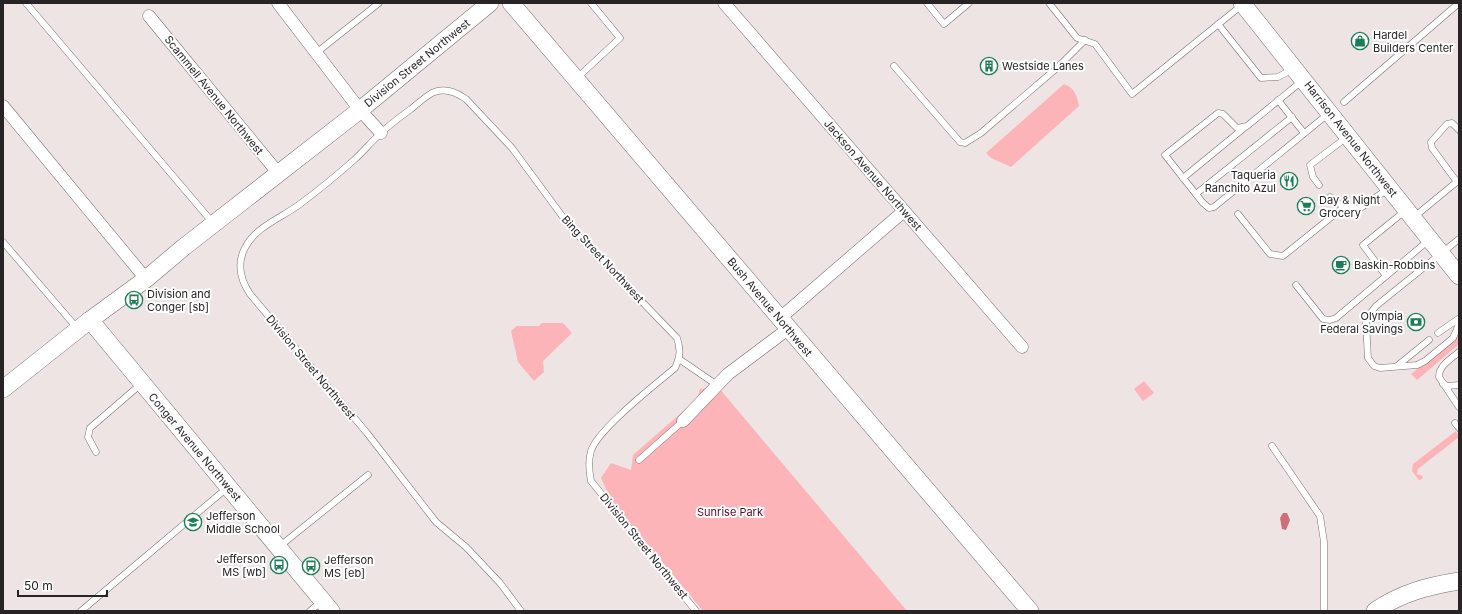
<svg xmlns="http://www.w3.org/2000/svg" width="1462" height="614" viewBox="0 0 1462 614" font-family="Inter,sans-serif">
	<style>
		.green { fill: #fdb4b8 }
		.water { fill: #ce6f78 }
		.lines { fill: none; stroke-linecap: round; stroke-linejoin: round }
		.lane-casing { stroke: #786f6f; stroke-width: 7 }
		.street-casing { stroke: #786f6f; stroke-width: 13 }
		.secondary-casing { stroke: #786f6f; stroke-width: 18 }
		.lane { stroke: #fff; stroke-width: 6 }
		.street { stroke: #fff; stroke-width: 12 }
		.secondary { stroke: #fff; stroke-width: 17 }
		.labels { text-anchor: middle; dominant-baseline: central; stroke-width: 4; stroke-linejoin: round; paint-order: stroke }
		.poi-label { font-size: 11px; fill: #282425; stroke: #fff; text-anchor: start }
		.street-label { font-size: 11px; fill: #282425; stroke: #fff }
		.park-label { font-size: 11px; fill: #63091f; stroke: #fff }
	</style>
	<rect width="100%" height="100%" fill="#eee4e4"/>
	<!-- green -->
	<g class="green">
		<path d="M1064,84C1075,88 1077,96 1079,106L1011,167L991,158L986,153Z"/>
		<path d="M542,323H563L572,333L543,361L544,372L534,381L518,362L511,331L517,326H539Z"/>
		<path d="M1459,336V344L1417,380L1411,374Z"/>
		<path d="M1144,381L1154,393L1143,401L1134,389Z"/>
		<path d="M718,387L907,611H703L611,500L601,478L611,463L631,470L633,455L697,399L700,389Z"/>
		<path d="M1456,431L1459,437L1418,469L1417,474L1423,476L1422,479L1419,480L1412,471L1413,464Z"/>
	</g>
	<!-- water -->
	<path class="water" d="M1283,513H1287L1290,520L1286,530L1282,529L1280,518Z"/>
	<g class="lines">
		<defs>
			<g id="lane">
				<path d="M26,3L213,223"/>
				<path d="M927,3L944,24L969,3"/>
				<path d="M1049,3L1077,38L1095,44L1132,94L1242,5"/>
				<path d="M1218,24L1261,78L1278,77L1293,69"/>
				<path d="M316,53L379,3"/>
				<path d="M894,66L960,142L965,143L981,133L1058,67L1085,40"/>
				<path d="M577,78L620,38L591,3"/>
				<path d="M1302,81L1247,126L1237,128L1223,114L1218,113L1165,155L1203,203L1209,208L1214,207L1328,114"/>
				<path d="M1278,100L1304,133"/>
				<path d="M1344,102L1459,3"/>
				<path d="M1183,178L1244,128"/>
				<path d="M1457,182L1432,148L1431,142L1447,124L1452,123L1459,130"/>
				<path d="M1319,185L1313,177L1310,165L1347,137"/>
				<path d="M1196,194L1292,117"/>
				<path d="M1330,197L1334,202L1345,206"/>
				<path d="M1238,214L1270,254L1283,256L1345,206L1359,209L1388,189"/>
				<path d="M1414,217L1459,180"/>
				<path d="M1459,239L1376,306L1369,315L1366,323L1368,358L1374,366L1380,368L1417,365L1425,361L1453,338L1457,329L1459,319"/>
				<path d="M3,242L77,328"/>
				<path d="M1386,276L1363,245L1405,211"/>
				<path d="M1296,285L1323,319L1330,320L1336,318L1429,240"/>
				<path d="M1438,333L1458,319"/>
				<path d="M1459,352C1451,359 1439,365 1439,377L1459,407"/>
				<path d="M679,359L717,385"/>
				<path d="M1397,366L1429,340"/>
				<path d="M1443,384L1448,386L1459,385"/>
				<path d="M1455,423L1459,428"/>
				<path d="M1272,446L1320,516L1324,542V611"/>
				<path d="M96,452L88,437L90,428L141,384"/>
				<path d="M639,460L683,421"/>
				<path d="M280,546L368,475"/>
				<path d="M81,611L227,488"/>
				<path d="M310,611L321,602"/>
				<path d="M521,611L500,583L466,547L436,522L367,433L250,294C240,279 236,263 246,246C257,226 283,217 300,204C319,190 337,175 354,160C363,152 371,142 380,134C389,125 400,117 411,109C417,104 425,97 432,93C444,87 456,92 466,99L512,148L571,228L677,338C681,350 680,357 675,368C655,385 598,429 591,451C588,461 589,471 591,481L696,611"/>
			</g>
			<g id="street">
				<path d="M278,3L360,110L381,133"/>
				<path d="M724,3L1022,347"/>
				<path d="M149,16L279,174"/>
				<path d="M3,106L146,279"/>
				<path d="M779,319L904,211"/>
				<path d="M683,421L728,374L788,329"/>
			</g>
			<g id="secondary">
				<path d="M511,3L1030,611"/>
				<path d="M1242,3L1459,276"/>
				<path d="M90,320L331,611"/>
				<path d="M3,389L90,320L146,279L184,247L360,110L490,3"/>
				<path d="M1375,611C1401,593 1428,586 1459,581"/>
			</g>
		</defs>
		<!-- lane casing -->
		<use href="#lane" class="lane-casing"/>
		<!-- street casing -->
		<use href="#street" class="street-casing"/>
		<!-- secondary casing -->
		<use href="#secondary" class="secondary-casing"/>
		<!-- lane -->
		<use href="#lane" class="lane"/>
		<!-- street -->
		<use href="#street" class="street"/>
		<!-- secondary -->
		<use href="#secondary" class="secondary"/>
	</g>
	<!-- icons -->
	<defs>
		<symbol id="shop-ring" viewBox="-11 -11 22 22"><circle r="9.5" fill="#fff" stroke="#1b7e57" stroke-width="1.5"/><path d="M-5-2.5h2.3a2.7 3.5 0 0 1 5.4 0H5L5.5 6h-11ZM-1.5-2.5h3a1.5 2.3 0 0 0-3 0Z" fill="#1b7e57"/></symbol>
		<symbol id="building-ring" viewBox="-11 -11 22 22"><circle r="9.5" fill="#fff" stroke="#1b7e57" stroke-width="1.5"/><path d="M-4-6H4V6H1V3H-1V6H-4ZM-2.5-4.3h1.7v1.8h-1.7ZM.8-4.3h1.7v1.8H.8ZM-2.5-1h1.7V.8h-1.7ZM.8-1h1.7V.8H.8Z" fill="#1b7e57"/></symbol>
		<symbol id="restaurant-ring" viewBox="-11 -11 22 22"><circle r="9.5" fill="#fff" stroke="#1b7e57" stroke-width="1.5"/><path d="M-5-6h1v4h1v-4h1v4h1v-4h1v5L-1.5 .5V6h-2V.5L-5-1ZM5-6V6H3V1.5H1.5Q1.5-4 5-6Z" fill="#1b7e57"/></symbol>
		<symbol id="supermarket-ring" viewBox="-11 -11 22 22"><circle r="9.5" fill="#fff" stroke="#1b7e57" stroke-width="1.5"/><path d="M-6-5.5h2.5l.6 2H6L4.5 2H-2.5L-4.4-4H-6ZM-1.5 3.2a1.3 1.3 0 1 0 .1 0ZM3 3.2a1.3 1.3 0 1 0 .1 0Z" fill="#1b7e57"/></symbol>
		<symbol id="cafe-ring" viewBox="-11 -11 22 22"><circle r="9.5" fill="#fff" stroke="#1b7e57" stroke-width="1.5"/><path d="M-5.5-4.5H6V0H3Q3 3.5 0 3.5H-2.5Q-5.5 3.5-5.5 0ZM3-3.2v2h1.7v-2ZM-6 4.5H4V6H-6Z" fill="#1b7e57"/></symbol>
		<symbol id="bus-ring" viewBox="-11 -11 22 22"><circle r="9.5" fill="#fff" stroke="#1b7e57" stroke-width="1.5"/><path d="M-5-6H5V4H4V6H2V4H-2V6H-4V4H-5ZM-3.5-4V0h7V-4ZM-3.5 1.2v1.5H-2V1.2ZM2 1.2v1.5H3.5V1.2Z" fill="#1b7e57"/></symbol>
		<symbol id="bank-ring" viewBox="-11 -11 22 22"><circle r="9.5" fill="#fff" stroke="#1b7e57" stroke-width="1.5"/><path d="M-6-4H6V4H-6ZM0-2.3a2.3 2.3 0 1 0 0 4.6a2.3 2.3 0 1 0 0-4.6Z" fill="#1b7e57"/></symbol>
		<symbol id="school-ring" viewBox="-11 -11 22 22"><circle r="9.5" fill="#fff" stroke="#1b7e57" stroke-width="1.5"/><path d="M0-5L7-2L0 1L-7-2ZM-4 1L0 2.5L4 1V4Q0 6-4 4Z" fill="#1b7e57"/></symbol>
	</defs>
	<g fill-rule="evenodd">
		<use href="#shop-ring" x="1350" y="31" width="20" height="20"/>
		<use href="#building-ring" x="979" y="56" width="20" height="20"/>
		<use href="#restaurant-ring" x="1279" y="171" width="20" height="20"/>
		<use href="#supermarket-ring" x="1296" y="196" width="20" height="20"/>
		<use href="#cafe-ring" x="1331" y="255" width="20" height="20"/>
		<use href="#bus-ring" x="124" y="290" width="20" height="20"/>
		<use href="#bank-ring" x="1406" y="312" width="20" height="20"/>
		<use href="#school-ring" x="183" y="512" width="20" height="20"/>
		<use href="#bus-ring" x="269" y="555" width="20" height="20"/>
		<use href="#bus-ring" x="301" y="556" width="20" height="20"/>
	</g>
	<g class="labels">
		<!-- poi labels -->
		<g class="poi-label">
			<text x="1373" y="35">Hardel<tspan x="1373" dy="13">Builders Center</tspan></text>
			<text x="1002" y="66">Westside Lanes</text>
			<text x="1276" y="175" text-anchor="end">Taqueria<tspan x="1276" dy="13">Ranchito Azul</tspan></text>
			<text x="1319" y="200">Day &amp; Night<tspan x="1319" dy="13">Grocery</tspan></text>
			<text x="1354" y="265">Baskin-Robbins</text>
			<text x="147" y="294">Division and<tspan x="147" dy="13">Conger [sb]</tspan></text>
			<text x="1403" y="316" text-anchor="end">Olympia<tspan x="1403" dy="13">Federal Savings</tspan></text>
			<text x="206" y="516">Jefferson<tspan x="206" dy="13">Middle School</tspan></text>
			<text x="266" y="559" text-anchor="end">Jefferson<tspan x="266" dy="13">MS [wb]</tspan></text>
			<text x="324" y="560">Jefferson<tspan x="324" dy="13">MS [eb]</tspan></text>
		</g>
		<!-- street labels -->
		<g class="street-label">
			<text transform="translate(417 63) rotate(-39)">Division Street Northwest</text>
			<text transform="translate(214 95) rotate(51)">Scammell Avenue Northwest</text>
			<text transform="translate(1351 139) rotate(52)">Harrison Avenue Northwest</text>
			<text transform="translate(873 175) rotate(49)">Jackson Avenue Northwest</text>
			<text transform="translate(603 259) rotate(47)">Bing Street Northwest</text>
			<text transform="translate(770 307) rotate(50)">Bush Avenue Northwest</text>
			<text transform="translate(311 367) rotate(50)">Division Street Northwest</text>
			<text transform="translate(195 447) rotate(50)">Conger Avenue Northwest</text>
			<text transform="translate(644 546) rotate(51)">Division Street Northwest</text>
		</g>
		<!-- park labels -->
		<g class="park-label">
			<text x="730" y="512">Sunrise Park</text>
		</g>
	</g>
	<!-- border -->
	<rect width="1462" height="614" fill="none" stroke="#282425" stroke-width="8"/>
	<!-- scale -->
	<path d="M18 590v6h89v-6" fill="none" stroke="#282425" stroke-width="2"/>
	<text x="24" y="590" font-size="12" fill="#282425" stroke="#ffffff" stroke-width="3" paint-order="stroke">50 m</text>
</svg>
